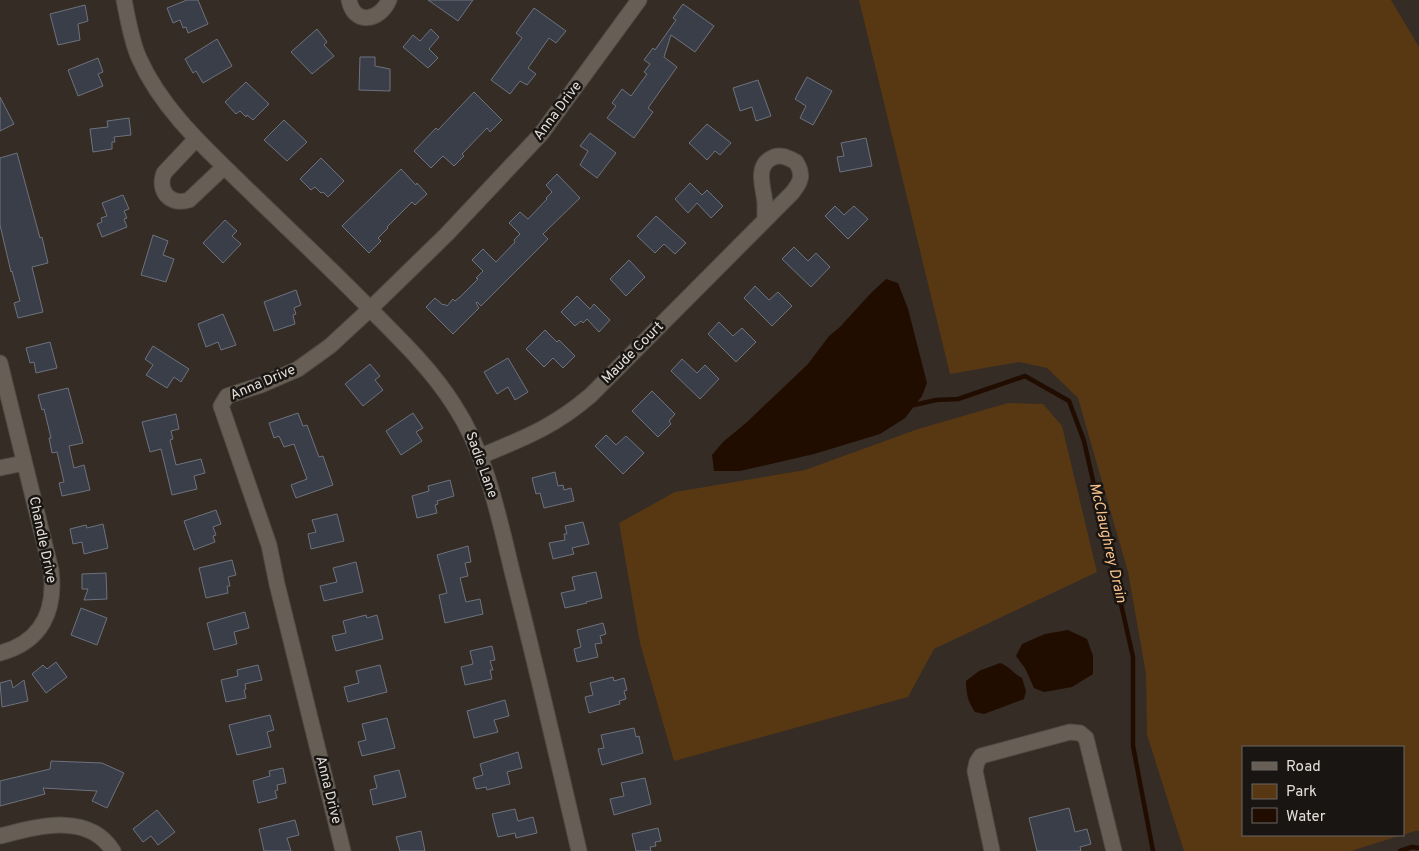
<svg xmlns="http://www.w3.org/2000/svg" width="1419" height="851" viewBox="0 0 1419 851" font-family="Overpass,sans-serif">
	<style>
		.green { fill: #583713 }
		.water { fill: #210c00 }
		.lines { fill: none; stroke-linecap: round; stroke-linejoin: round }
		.stream { stroke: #210c00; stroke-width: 4.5 }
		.building { fill: #3a3e48; stroke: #6e727d }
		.minor-casing { stroke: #504a43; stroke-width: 17 }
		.minor { stroke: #675e56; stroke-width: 15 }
		.labels { text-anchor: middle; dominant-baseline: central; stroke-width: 5; stroke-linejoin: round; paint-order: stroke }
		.street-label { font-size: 14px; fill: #e4dfda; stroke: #191512 }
		.water-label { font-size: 15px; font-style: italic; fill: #fac28c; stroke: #191512 }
	</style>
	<rect width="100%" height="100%" fill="#342c25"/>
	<!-- green -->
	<g class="green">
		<path d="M859,0H1391L1419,47V831H1415L1403,835V747H1243V835H1402L1351,851H1184L1147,735L1146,674L1128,572L1078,398L1047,368L1019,362L950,374Z"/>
		<path d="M1008,403L1043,404L1062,426L1097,572L934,649L908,697L674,761L640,643L619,523L675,492L805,470L918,429Z"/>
	</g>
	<!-- water -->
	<g class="water">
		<path d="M886,279L898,283L908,309L927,383L922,396L905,418L880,434L814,454L740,471H714L712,455L723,442L746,423L808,364L829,336L840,327L870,294Z"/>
		<path d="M1068,630L1087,639L1093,656V674L1072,687L1044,692L1034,688L1025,668L1016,656L1022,644L1045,634Z"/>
		<path d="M1000,663C1009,666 1014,674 1022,678L1026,691L1024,699L984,714L975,712C968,702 966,693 966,681L979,671Z"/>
	</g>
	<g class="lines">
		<!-- stream -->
		<g class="stream">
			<path d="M914,405L936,400L958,399L1025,376L1069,401L1084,441L1133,657V746L1153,851"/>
			<path d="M1400,851L1412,847L1419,848"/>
		</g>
	</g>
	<!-- building -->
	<g class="building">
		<path d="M187,0H198L208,24L188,33L186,27L183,28L180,20L173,23L167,8Z"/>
		<path d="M428,0H473L458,21Z"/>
		<path d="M683,4L714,26L695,52L671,35L664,57L677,67L648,108L653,112L634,138L607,118L616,106L612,103L622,89L631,96L647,74L644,72L650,64L644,60L653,48L655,50L676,20L673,18Z"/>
		<path d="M85,5L88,21L78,24L80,40L58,45L50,14Z"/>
		<path d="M534,8L566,31L556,43L549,38L528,68L536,74L527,85L520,81L510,94L491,80L522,38L516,33Z"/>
		<path d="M317,29L327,42L324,45L334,56L312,74L291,52Z"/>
		<path d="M431,29L439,37L429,49L438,58L428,68L403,47L413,35L420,41Z"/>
		<path d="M217,39L232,66L203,83L196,71L193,73L185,59Z"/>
		<path d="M360,57H375V66L390,69V91L359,90Z"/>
		<path d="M98,58L103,72L98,74L103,86L78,96L68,70Z"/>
		<path d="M807,77L832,91L813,125L800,118L806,106L795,99Z"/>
		<path d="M758,80L771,116L756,121L752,107L740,111L733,88Z"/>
		<path d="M246,82L269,104L253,120L247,115L246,117L240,111L236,114L225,102Z"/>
		<path d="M474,92L502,120L490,132L487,128L462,154L464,156L454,166L443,156L431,168L414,151L436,128L438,130Z"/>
		<path d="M0,97L14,124L0,131Z"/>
		<path d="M129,118L131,135L114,137L115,142H112V149L93,152L90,129L108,127L107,121Z"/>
		<path d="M284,120L307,142L287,161L264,140Z"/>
		<path d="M707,124L731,143L720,155L715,151L707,160L689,143Z"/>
		<path d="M590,133L616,153L597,178L580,165L588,151L580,146Z"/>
		<path d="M866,138L872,166L840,172L837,157L844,156L841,143Z"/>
		<path d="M17,153L40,238L42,237L48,263L32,267L43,312L18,318L14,303L20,301L12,271L11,272L0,225V158Z"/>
		<path d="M321,158L344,181L328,197L323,192L321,193L315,187L311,190L300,179Z"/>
		<path d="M401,169L416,185L417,183L427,194L415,205L412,202L387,227L388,228L378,238L381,241L369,253L342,226Z"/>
		<path d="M557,174L580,198L543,234L548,239L481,306L477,302L476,303L479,308L453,334L426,307L435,298L443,305L444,304L447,306L453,299L455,301L460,297L478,279L476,278L483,271L472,260L483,249L496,262L515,242L514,240L520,234L509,223L520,212L528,219L547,199L546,198L552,192L546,185Z"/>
		<path d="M690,183L702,195L707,190L723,206L711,218L697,203L688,213L675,199Z"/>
		<path d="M123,195L129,209L124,211L127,218L124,219L127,227L102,237L97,224L102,222L101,218L107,216L102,203Z"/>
		<path d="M835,206L844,215L854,206L868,219L848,239L825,216Z"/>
		<path d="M656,216L686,243L675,254L664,244L655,253L637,236Z"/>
		<path d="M225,220L237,231L232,236L241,244L223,263L203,243Z"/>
		<path d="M153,235L168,241L163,255L174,259L166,282L141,275Z"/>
		<path d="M794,247L808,261L816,253L830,267L811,287L782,259Z"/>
		<path d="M629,260L645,277L626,296L610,279Z"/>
		<path d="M755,286L769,300L778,292L792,306L772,326L744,298Z"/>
		<path d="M296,290L301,305L294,308L296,314L293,315L295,324L274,331L264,302Z"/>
		<path d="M577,296L590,309L594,304L610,320L599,332L587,319L583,323L581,321L575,326L561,312Z"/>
		<path d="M223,314L236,345L221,350L218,342L206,347L198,324Z"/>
		<path d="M719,322L733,336L742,328L756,342L736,362L708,334Z"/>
		<path d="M545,330L557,342L559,340L575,356L563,368L553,358L544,367L526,349Z"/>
		<path d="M50,342L57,368L36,373L34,362L30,363L26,348Z"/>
		<path d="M153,346L189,369L181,382L174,377L167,388L146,375L153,365L145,359Z"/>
		<path d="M508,358L528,392L515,400L508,387L497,394L484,372Z"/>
		<path d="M682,359L697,373L705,365L719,379L700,399L671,371Z"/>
		<path d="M370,364L380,376L375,380L383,390L363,406L345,384Z"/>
		<path d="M68,388L83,443L69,446L74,468L84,465L90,490L62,496L59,483L64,482L57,452L52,453L49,438H51L44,409L42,410L38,395Z"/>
		<path d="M652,391L675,414L669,421L671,424L658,437L632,411Z"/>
		<path d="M298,413L303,426L307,425L319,457L323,456L333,485L296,498L291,485L307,479L294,444L284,447L279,436L274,438L269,423Z"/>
		<path d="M413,413L423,428L416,432L422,441L401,455L386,431Z"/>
		<path d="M176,414L179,429L171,431L173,439L170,440L176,465L201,459L205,473L194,476L197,489L172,495L161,449L150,452L142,422Z"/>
		<path d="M606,435L616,445L626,436L644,453L623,474L595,446Z"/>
		<path d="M555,472L558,486L563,485L564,490L571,488L574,501L544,508L540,493L536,494L532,478Z"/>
		<path d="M450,480L454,496L437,501L438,504L435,505L437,513L417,518L412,496L429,491L428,486Z"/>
		<path d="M216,510L221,524L213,527L216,535L213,536L215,542L194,550L184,521Z"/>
		<path d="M337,514L344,541L311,549L308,534L316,532L312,520Z"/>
		<path d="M583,522L589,544L572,548L574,554L553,559L549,543L565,540L564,534H567L565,526Z"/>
		<path d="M103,524L108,548L84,554L82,542L73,544L70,529L86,525L87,528Z"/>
		<path d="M468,546L471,562L465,563L468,576L460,578L466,602L480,599L483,614L445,623L439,595L447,593L437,555Z"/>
		<path d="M232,560L236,575L228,577L230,586H227L228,593L206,598L199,568Z"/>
		<path d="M356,562L363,592L324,601L320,586L337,582L333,568Z"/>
		<path d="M596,572L602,598L586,602L587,603L565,608L561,593L575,590L572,577Z"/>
		<path d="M106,573L107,599L84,600L88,589H82V574Z"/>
		<path d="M81,608L107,618L97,645L71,635Z"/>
		<path d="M245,612L249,628L234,632L237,644L214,650L207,623Z"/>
		<path d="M366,615L367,618L377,615L383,639L336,651L332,636L346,633L343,621Z"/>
		<path d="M603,623L606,634L600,636L602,643L595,644L598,657L577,662L574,649L581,647L577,630Z"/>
		<path d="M492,646L495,660L490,661L493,670H490L492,679L465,685L461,667L473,664L470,651Z"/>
		<path d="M56,662L67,677L46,693L32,674L43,665L47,669Z"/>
		<path d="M258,665L262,680L245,684L246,689L244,690L246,698L226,702L221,680L238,676L237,670Z"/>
		<path d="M380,665L387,692L348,702L344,687L359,683L356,671Z"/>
		<path d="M613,677L614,681L624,678L627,690L624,691L626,699L619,701L620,704L589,713L585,697L593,695L590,683Z"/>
		<path d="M11,680L13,688L24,680L28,701L2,707L0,683Z"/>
		<path d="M505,700L509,716L494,720L498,732L474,738L467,711Z"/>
		<path d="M270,715L274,730L267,732L271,747L237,755L229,725Z"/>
		<path d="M387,718L395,748L362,756L358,742L366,740L362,724Z"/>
		<path d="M634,728L636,737L639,736L643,753L602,765L598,749L604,748L601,735Z"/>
		<path d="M518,752L522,768L507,772L510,784L487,790L486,787L476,789L473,778L483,775L480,764Z"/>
		<path d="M51,761L102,763L124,773L107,808L92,801L97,791L43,788L45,794L0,806V781L50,769Z"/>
		<path d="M283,768L286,783L277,785L278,790L275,791L277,798L258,803L253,781L270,776L269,771Z"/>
		<path d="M399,770L406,797L373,805L370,790L377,788L374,776Z"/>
		<path d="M645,778L651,804L614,815L610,799L624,796L621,783Z"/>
		<path d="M1069,808L1075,832L1087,829L1091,844L1080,847L1081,851H1037L1029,818Z"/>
		<path d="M515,809L518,821L533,817L537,833L516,838L515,833L498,837L492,814Z"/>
		<path d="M157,810L175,832L158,845L151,836L143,842L133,829Z"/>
		<path d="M295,820L299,835L287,838L291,851H264L259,829Z"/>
		<path d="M658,828L661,841L655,842L656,846L650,847L651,851H636L632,834Z"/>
		<path d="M421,831L425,851H400L396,837Z"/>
	</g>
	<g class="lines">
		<defs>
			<g id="minor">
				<path d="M124,0C128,19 131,40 139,58C161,108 204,147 243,185C288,229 335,272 379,318C406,345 433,372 454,405C488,457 499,519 514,579C537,669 558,760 579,851"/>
				<path d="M349,0C354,26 380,21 389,0"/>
				<path d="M196,139L164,173C157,191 170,206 189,200L224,167"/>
				<path d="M0,363L51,570C56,610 42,642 0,653"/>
				<path d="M481,456C524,438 554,427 591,395L792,193C801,182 804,175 796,162C787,157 779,153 770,159C755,168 764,189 765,203C765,209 765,214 765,219"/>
				<path d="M0,468L24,463"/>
				<path d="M0,836C36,827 88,811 113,851"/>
				<path d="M343,851L277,584L269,545L221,406L227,396L261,385L298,369L330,346L370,309L447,234L541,134L639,0"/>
				<path d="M992,851L975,771L977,762L981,756L1070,732L1080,733L1086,738L1114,851"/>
			</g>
		</defs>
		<!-- minor casing -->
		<use href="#minor" class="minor-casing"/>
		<!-- minor -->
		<use href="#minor" class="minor"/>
	</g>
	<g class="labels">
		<!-- street labels -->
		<g class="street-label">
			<text transform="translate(558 111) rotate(-53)">Anna Drive</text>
			<text transform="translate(633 353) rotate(-45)">Maude Court</text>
			<text transform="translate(263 383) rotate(-23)">Anna Drive</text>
			<text transform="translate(481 465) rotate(70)">Sadie Lane</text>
			<text transform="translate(42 540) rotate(78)">Chandle Drive</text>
			<text transform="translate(328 790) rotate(76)">Anna Drive</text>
		</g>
		<!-- water labels -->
		<g class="water-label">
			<text transform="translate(1107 543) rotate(77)">McClaughrey Drain</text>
		</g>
	</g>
	<!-- legend -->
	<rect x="1242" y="746" width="162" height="90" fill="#191512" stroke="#6a6662"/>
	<rect x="1252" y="762" width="25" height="8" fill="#675e56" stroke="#6a6662"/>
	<text x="1286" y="771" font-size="15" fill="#e4dfda">Road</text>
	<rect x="1252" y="784" width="25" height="15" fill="#583713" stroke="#6a6662"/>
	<text x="1286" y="796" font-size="15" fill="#e4dfda">Park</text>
	<rect x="1252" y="808" width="25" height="15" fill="#210c00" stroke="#6a6662"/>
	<text x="1286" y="821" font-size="15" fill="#e4dfda">Water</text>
</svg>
